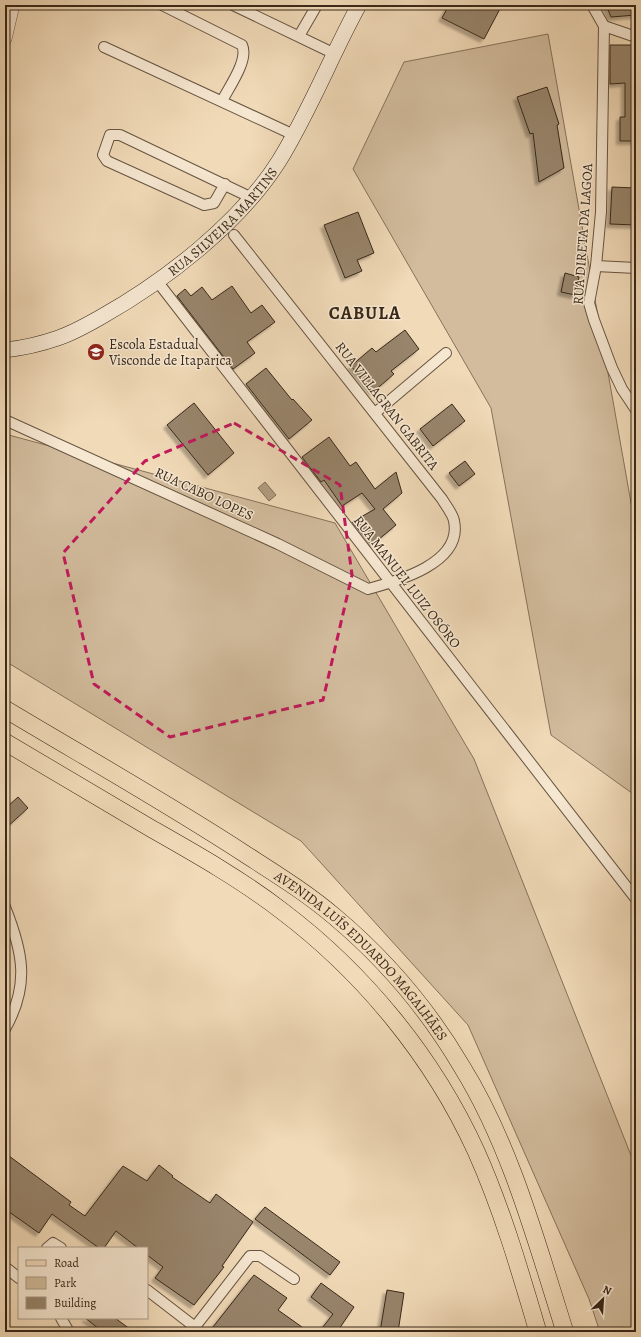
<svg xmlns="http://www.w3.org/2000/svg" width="641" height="1337" viewBox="0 0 641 1337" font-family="Alegreya,serif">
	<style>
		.green { fill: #d2bc9d; stroke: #85725b }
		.water { fill: #b29d82; stroke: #816e58 }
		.building { fill: #98856c; stroke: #382819; filter: url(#shadow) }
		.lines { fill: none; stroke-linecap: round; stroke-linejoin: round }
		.minor-casing { stroke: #665441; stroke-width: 12 }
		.tertiary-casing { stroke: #665441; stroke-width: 14 }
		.secondary-casing { stroke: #382819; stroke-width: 16 }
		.primary-casing { stroke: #382819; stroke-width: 18 }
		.minor { stroke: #f6e7d1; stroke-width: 10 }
		.tertiary { stroke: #f6e7d1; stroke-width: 13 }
		.secondary { stroke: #f6e7d1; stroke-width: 15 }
		.primary { stroke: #f1dab8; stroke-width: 17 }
		.marked { fill: none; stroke: #c2185b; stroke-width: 3; stroke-dasharray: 8 5; stroke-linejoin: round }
		.labels { text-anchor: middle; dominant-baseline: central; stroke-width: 3; stroke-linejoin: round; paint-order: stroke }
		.street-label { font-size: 14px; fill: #382819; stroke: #f6e7d1 }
		.poi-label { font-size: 14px; fill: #382819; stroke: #f6e7d1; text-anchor: start }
		.district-label { font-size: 18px; font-weight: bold; letter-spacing: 1px; fill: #382819; stroke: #f6e7d1 }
	</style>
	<defs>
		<filter id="shadow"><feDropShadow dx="-3.5" dy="3.5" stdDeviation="1" flood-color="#0004"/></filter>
	</defs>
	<rect width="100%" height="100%" fill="#f1dab8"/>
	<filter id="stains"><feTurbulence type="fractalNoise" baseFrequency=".005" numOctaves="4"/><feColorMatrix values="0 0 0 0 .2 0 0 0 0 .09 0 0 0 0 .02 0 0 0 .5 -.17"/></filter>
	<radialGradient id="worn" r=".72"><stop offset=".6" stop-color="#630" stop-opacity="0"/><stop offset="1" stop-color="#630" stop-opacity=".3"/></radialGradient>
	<!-- green -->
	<g class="green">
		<path d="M548,34L636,531V796L551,735L491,408L353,169L404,62Z"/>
		<path d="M5,434L335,523L474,759L636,1168V1332H600L589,1299L468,1025L301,841L5,661Z"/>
	</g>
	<!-- water -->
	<path class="water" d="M265,482L276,495L269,501L258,488Z"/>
	<!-- building -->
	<g class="building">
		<path d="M449,5H502L484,39L442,18Z"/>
		<path d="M606,5H635L636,15L611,17Z"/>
		<path d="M610,45H636V141H620V117H625V83L610,84Z"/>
		<path d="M547,87L559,124L557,125L564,168L539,182L533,133L530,134L517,97Z"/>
		<path d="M612,187L636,188V225L610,224Z"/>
		<path d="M358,212L374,253L357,260L362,271L345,278L324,225Z"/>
		<path d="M565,273L579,277L575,295L561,292Z"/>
		<path d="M232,286L251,313L262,305L275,322L247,342L255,353L233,369L177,296L185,289L191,296L202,287L212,300Z"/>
		<path d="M405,330L419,349L391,371L394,374L373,392L351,366L372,348L376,352Z"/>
		<path d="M266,368L292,400L293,399L312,420L289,439L246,384Z"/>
		<path d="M194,403L234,453L208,475L167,425Z"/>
		<path d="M452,404L465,421L433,446L420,429Z"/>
		<path d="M329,437L350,466L356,462L375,489L396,472L402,493L383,509L396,525L372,545L352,522L375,509L362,493L342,506L324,480L321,482L302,457Z"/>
		<path d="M465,461L475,474L459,486L449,473Z"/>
		<path d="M18,797L28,808L5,829V809Z"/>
		<path d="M5,1153L71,1202L69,1205L85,1216L123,1166L147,1181L159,1165L173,1176L172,1177L210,1203L216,1194L253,1222L222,1266L224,1267L194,1305L155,1278L163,1267L147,1255V1248H138L116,1231L104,1248H99L52,1214L39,1233L5,1209Z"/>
		<path d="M265,1207L340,1262L330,1275L255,1219Z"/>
		<path d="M254,1275L287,1298L278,1310L309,1332H209Z"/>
		<path d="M321,1283L354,1307L337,1332H319L333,1314L311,1297Z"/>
		<path d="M387,1290L404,1293L398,1332H380Z"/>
		<path d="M85,1318H115L134,1332H103Z"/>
	</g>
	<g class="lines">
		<defs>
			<g id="minor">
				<path d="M162,5L242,45C249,60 229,87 222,101"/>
				<path d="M233,5L335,54"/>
				<path d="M592,5L604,26"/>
				<path d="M604,26L601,212L596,266L589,303L594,320L612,368L622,389L636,410"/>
				<path d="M604,26L636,37"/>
				<path d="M299,36L317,5"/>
				<path d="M104,47L294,135"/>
				<path d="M225,184L214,203L204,205L107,161L103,155L110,135H120L252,198"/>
				<path d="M596,266L636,268"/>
				<path d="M157,281L636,899"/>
				<path d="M375,413L446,353"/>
				<path d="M5,420L278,544L368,589C398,581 463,563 454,521C453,514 446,506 442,499L234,235"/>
				<path d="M5,907C23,952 30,985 5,1029"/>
				<path d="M47,1248L53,1243L61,1248"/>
				<path d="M5,1267L19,1278"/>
				<path d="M147,1290L195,1327"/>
				<path d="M61,1318L69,1332"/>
				<path d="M191,1332L250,1256H260L294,1279"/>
			</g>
			<path id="tertiary" d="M5,39L13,5"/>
			<g id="secondary">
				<path id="s1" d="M5,350C23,348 41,344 58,338C73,333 87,325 101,317C165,281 240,223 279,161C310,111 331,56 359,5"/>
			</g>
			<g id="primary">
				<path id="s2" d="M5,709C85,757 167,803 245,854C276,874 307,893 335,917C385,959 429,1011 462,1067C511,1146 537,1244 565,1332"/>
				<path d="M5,742C54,771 103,800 152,829C196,854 242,880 282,911C364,973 433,1057 476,1151C502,1209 520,1271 538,1332"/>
			</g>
		</defs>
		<!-- minor casing -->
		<use href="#minor" class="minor-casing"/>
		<!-- tertiary casing -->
		<use href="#tertiary" class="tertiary-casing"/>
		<!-- secondary casing -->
		<use href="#secondary" class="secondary-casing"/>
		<!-- primary casing -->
		<use href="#primary" class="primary-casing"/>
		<!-- minor -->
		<use href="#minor" class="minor"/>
		<!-- tertiary -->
		<use href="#tertiary" class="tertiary"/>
		<!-- secondary -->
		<use href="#secondary" class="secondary"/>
		<!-- primary -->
		<use href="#primary" class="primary"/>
	</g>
	<!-- marked area -->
	<path class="marked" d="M234,423L340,485L352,575L323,700L170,737L94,684L63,553L145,461Z"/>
	<!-- icons -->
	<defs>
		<symbol id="school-disc" viewBox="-11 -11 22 22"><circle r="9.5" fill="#8f2418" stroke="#f6e7d1"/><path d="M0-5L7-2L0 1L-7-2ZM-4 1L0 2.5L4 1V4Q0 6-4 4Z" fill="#fff"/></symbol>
	</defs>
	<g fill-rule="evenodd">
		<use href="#school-disc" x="86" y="342" width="20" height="20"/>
	</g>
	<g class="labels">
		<!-- street labels -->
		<g class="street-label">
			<text stroke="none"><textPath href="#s1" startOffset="258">RUA SILVEIRA MARTINS</textPath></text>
			<text transform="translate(583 234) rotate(-86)">RUA DIRETA DA LAGOA</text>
			<text transform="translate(387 406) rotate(52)">RUA VILLAGRAN GABRITA</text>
			<text transform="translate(204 494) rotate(25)">RUA CABO LOPES</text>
			<text transform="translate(407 582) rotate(52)">RUA MANUEL LUIZ OSÓRO</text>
			<text stroke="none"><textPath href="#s2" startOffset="436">AVENIDA LUÍS EDUARDO MAGALHÃES</textPath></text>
		</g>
		<!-- poi labels -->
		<g class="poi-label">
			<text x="109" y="344">Escola Estadual<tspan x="109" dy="16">Visconde de Itaparica</tspan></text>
		</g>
		<!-- district labels -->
		<g class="district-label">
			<text x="365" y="313">CABULA</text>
		</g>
	</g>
	<!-- margin -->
	<rect width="641" height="1337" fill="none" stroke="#f1dab8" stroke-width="20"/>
	<rect x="6" y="6" width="629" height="1325" fill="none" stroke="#382819" stroke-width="2"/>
	<rect x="10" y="10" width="621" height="1317" fill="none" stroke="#382819"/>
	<!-- legend -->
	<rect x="18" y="1247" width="130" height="72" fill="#f6e7d1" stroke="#aa9b87"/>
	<rect x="26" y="1260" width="20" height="6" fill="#f1dab8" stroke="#aa9b87"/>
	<text x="54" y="1267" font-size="12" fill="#382819">Road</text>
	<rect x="26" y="1277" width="20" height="12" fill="#d2bc9d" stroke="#aa9b87"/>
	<text x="54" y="1287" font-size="12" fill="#382819">Park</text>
	<rect x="26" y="1297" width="20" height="12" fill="#98856c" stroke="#aa9b87"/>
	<text x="54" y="1307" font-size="12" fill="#382819">Building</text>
	<!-- north arrow -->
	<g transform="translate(603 1299) rotate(25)" stroke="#f6e7d1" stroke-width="3" paint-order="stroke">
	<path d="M0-3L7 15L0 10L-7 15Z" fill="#382819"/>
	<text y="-6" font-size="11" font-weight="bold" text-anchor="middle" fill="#382819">N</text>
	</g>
	<rect width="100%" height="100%" filter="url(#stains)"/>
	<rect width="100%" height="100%" fill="url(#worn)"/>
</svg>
